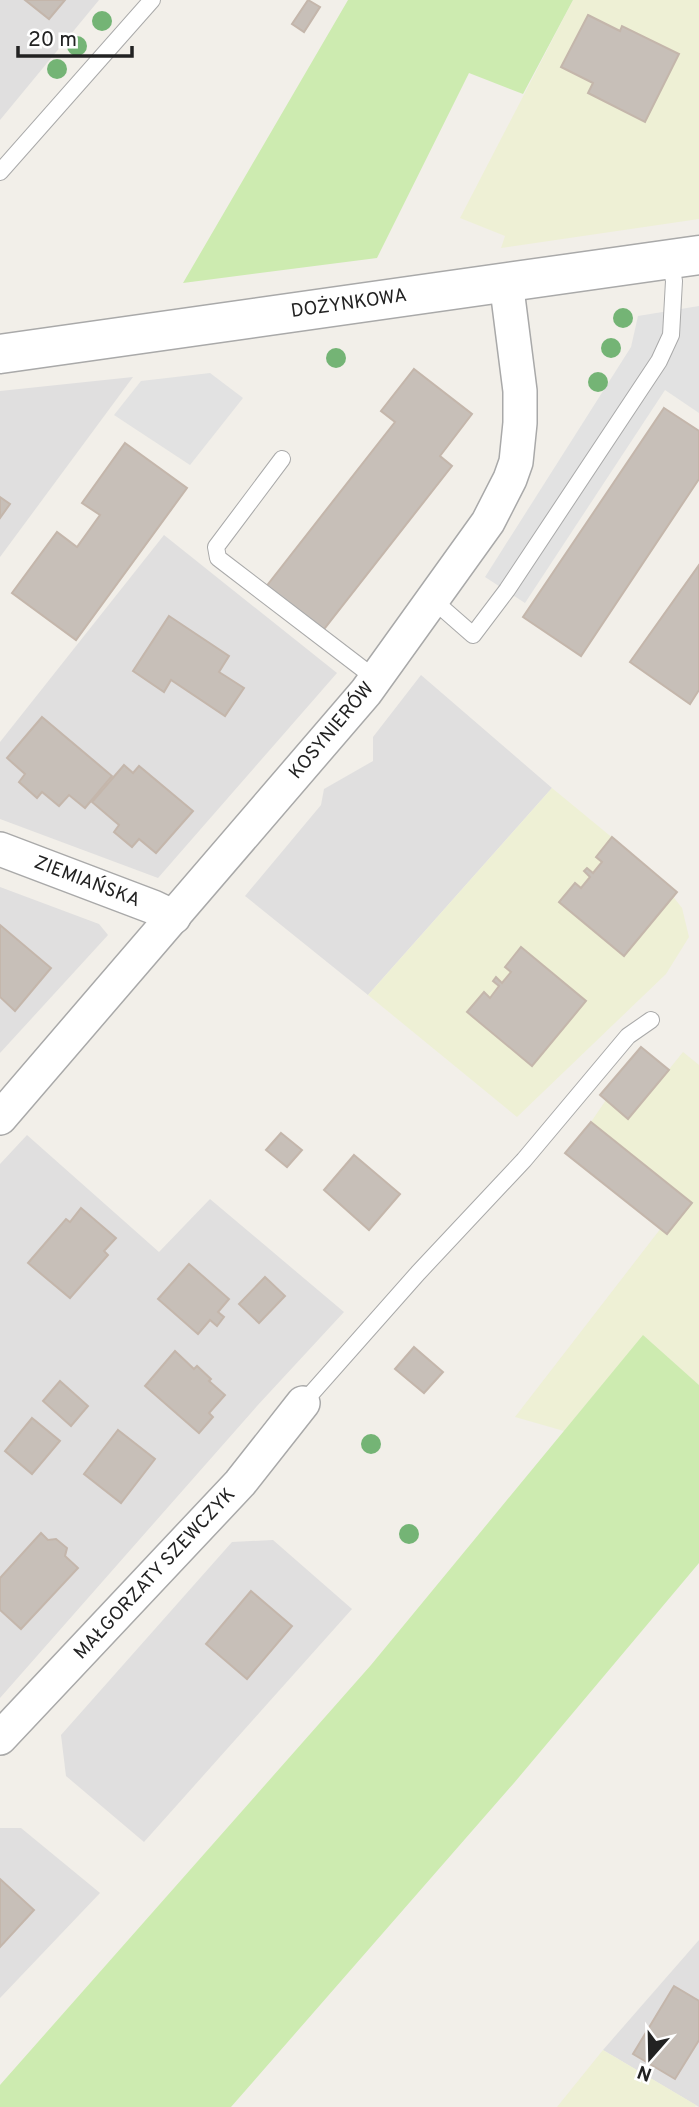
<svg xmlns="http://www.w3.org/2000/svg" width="699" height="2107" viewBox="0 0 699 2107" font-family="Overpass,sans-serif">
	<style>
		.residential { fill: #e0dfdf }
		.farmland { fill: #eef0d5 }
		.grass { fill: #cdebb0 }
		.parking { fill: #e2e2e2 }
		.building { fill: #c7bfb8; stroke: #c4b6ab; stroke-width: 2 }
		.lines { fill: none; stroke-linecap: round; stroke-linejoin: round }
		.service-casing { stroke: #a9a9a9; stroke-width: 18 }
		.minor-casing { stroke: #a9a9a9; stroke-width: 36 }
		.tertiary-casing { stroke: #a9a9a9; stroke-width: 41 }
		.service { stroke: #fff; stroke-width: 16 }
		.minor { stroke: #fff; stroke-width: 33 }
		.tertiary { stroke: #fff; stroke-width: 38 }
		.tree { fill: #74b475 }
		.labels { text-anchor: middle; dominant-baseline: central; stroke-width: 5; stroke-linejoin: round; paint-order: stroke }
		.street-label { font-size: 19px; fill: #222; stroke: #fff }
	</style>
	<rect width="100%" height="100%" fill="#f2efe9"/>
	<!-- residential -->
	<g class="residential">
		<path d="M0,0H99L0,120Z"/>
		<path d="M133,377L0,557V391Z"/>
		<path d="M164,535L337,673L158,878L0,819V742Z"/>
		<path d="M421,675L552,788L368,995L245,896L321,805L324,789L373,761V737Z"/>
		<path d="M0,887L99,924L108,935L0,1053Z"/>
		<path d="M27,1135L159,1252L210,1199L344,1312L257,1406L0,1698V1164Z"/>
		<path d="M273,1540L352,1609L144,1842L66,1776L61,1735L232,1542Z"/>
		<path d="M0,1828H21L100,1893L0,1998Z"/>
		<path d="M699,1940V2107L603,2050Z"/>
	</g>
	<!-- farmland -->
	<g class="farmland">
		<path d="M573,0H699V219L501,248L505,236L460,218Z"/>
		<path d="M552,788L654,872L682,908L689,937L666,974L517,1117L368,995Z"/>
		<path d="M683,1052L699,1065V1385L643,1336L564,1431L515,1417L685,1197L591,1122L606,1100L629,1119Z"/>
		<path d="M603,2050L696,2105L695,2107H557Z"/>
	</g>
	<!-- grass -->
	<g class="grass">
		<path d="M348,0H573L523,94L469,73L377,258L183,283Z"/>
		<path d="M643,1335L699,1385V1563L514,1783L231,2107H0V2085L371,1665Z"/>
	</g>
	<!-- parking -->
	<g class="parking">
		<path d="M699,306V413L665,390L525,603L485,577L631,347L638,316Z"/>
		<path d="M210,373L243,398L190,465L114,415L141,381Z"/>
	</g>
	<!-- building -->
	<g class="building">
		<path d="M25,0H65L49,19Z"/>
		<path d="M308,0L320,7L304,32L292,24Z"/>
		<path d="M588,15L620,31L622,26L679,54L645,122L588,93L593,83L561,67Z"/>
		<path d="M414,369L472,414L440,456L452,466L321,633L265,588L395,422L381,411Z"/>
		<path d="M664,408L699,431V479L581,656L523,617Z"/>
		<path d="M125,443L187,488L76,640L12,593L57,532L77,547L100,515L82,503Z"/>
		<path d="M0,497L10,504L0,518Z"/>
		<path d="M699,565V690L690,704L630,662Z"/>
		<path d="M169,616L229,656L219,672L244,688L225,716L171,680L164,692L133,671Z"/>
		<path d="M42,717L112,776L85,808L69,795L59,806L42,792L37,798L19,782L25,774L7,758Z"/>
		<path d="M124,765L133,773L139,766L193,811L156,853L139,839L132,847L114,832L119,825L92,802Z"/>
		<path d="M612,837L677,892L624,956L559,902L575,883L581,888L590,877L584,871L587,868L593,873L602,862L596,857Z"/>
		<path d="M0,925L51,968L15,1011L0,997Z"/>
		<path d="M521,947L586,1001L532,1066L467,1012L484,992L490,998L499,986L493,981L496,977L502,983L511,972L505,967Z"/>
		<path d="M641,1047L669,1070L628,1119L600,1095Z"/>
		<path d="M591,1122L692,1203L667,1234L565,1153Z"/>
		<path d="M281,1133L302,1150L287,1167L266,1150Z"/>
		<path d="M354,1155L400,1194L369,1230L324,1190Z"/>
		<path d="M81,1208L116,1238L104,1251L108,1255L70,1298L28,1263L66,1219L70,1222Z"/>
		<path d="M189,1264L229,1299L218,1312L224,1317L217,1326L210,1320L198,1334L158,1299Z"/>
		<path d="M265,1277L285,1296L259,1323L239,1304Z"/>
		<path d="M414,1347L443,1372L424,1393L395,1369Z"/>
		<path d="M175,1351L194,1369L197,1366L211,1379L209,1381L225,1395L209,1413L213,1417L199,1433L145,1386Z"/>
		<path d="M60,1381L88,1406L71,1426L43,1401Z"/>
		<path d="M32,1418L60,1441L32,1474L5,1451Z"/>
		<path d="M118,1430L155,1459L121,1503L84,1474Z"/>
		<path d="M41,1533L48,1540L56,1539L67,1548L65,1556L78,1568L21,1629L0,1610V1578Z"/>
		<path d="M251,1591L292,1626L247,1679L206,1644Z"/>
		<path d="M0,1879L34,1910L0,1947Z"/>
		<path d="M674,1986L699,2001V2040L675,2079L633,2054Z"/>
	</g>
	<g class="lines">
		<defs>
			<g id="service">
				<path d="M0,172L152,0"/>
				<path d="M282,459L216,547L218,558L376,679"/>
				<path d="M433,600L473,635L507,590L659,361L671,335L674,281L670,259"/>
				<path d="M303,1403L418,1273L524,1160L628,1036L651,1020"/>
			</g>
			<g id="minor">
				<path d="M0,849L153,907L174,917"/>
				<path d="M0,1118L366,692L488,522L510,479L516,462L520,423V391L506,281"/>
				<path d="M0,1738L240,1483L303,1403"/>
			</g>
			<path id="tertiary" d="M0,354L699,255"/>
		</defs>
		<!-- service casing -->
		<use href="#service" class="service-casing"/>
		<!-- minor casing -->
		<use href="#minor" class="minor-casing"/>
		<!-- tertiary casing -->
		<use href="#tertiary" class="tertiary-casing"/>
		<!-- service -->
		<use href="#service" class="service"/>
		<!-- minor -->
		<use href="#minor" class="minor"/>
		<!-- tertiary -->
		<use href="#tertiary" class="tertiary"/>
	</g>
	<!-- trees -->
	<g class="tree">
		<circle cx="102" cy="21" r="10"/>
		<circle cx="77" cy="46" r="10"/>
		<circle cx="57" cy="69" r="10"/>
		<circle cx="623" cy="318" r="10"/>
		<circle cx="611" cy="348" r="10"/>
		<circle cx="336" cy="358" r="10"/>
		<circle cx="598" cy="382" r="10"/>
		<circle cx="371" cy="1444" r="10"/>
		<circle cx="409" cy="1534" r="10"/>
	</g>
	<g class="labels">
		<!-- street labels -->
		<g class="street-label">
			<text transform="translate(349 304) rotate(-8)">DOŻYNKOWA</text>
			<text transform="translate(332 731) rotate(-50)">KOSYNIERÓW</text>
			<text transform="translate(87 882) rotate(21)">ZIEMIAŃSKA</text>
			<text transform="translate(155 1574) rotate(-47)">MAŁGORZATY SZEWCZYK</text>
		</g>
	</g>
	<!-- north arrow -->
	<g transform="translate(650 2058) rotate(200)" stroke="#ffffff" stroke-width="5" paint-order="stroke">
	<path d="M0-5L12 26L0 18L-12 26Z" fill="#222222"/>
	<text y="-10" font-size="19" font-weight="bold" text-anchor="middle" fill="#222222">N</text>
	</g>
	<!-- scale -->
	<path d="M18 46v10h114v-10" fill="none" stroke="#222222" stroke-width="3.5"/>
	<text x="28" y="46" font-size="21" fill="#222222" stroke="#ffffff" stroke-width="5" paint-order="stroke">20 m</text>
</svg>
